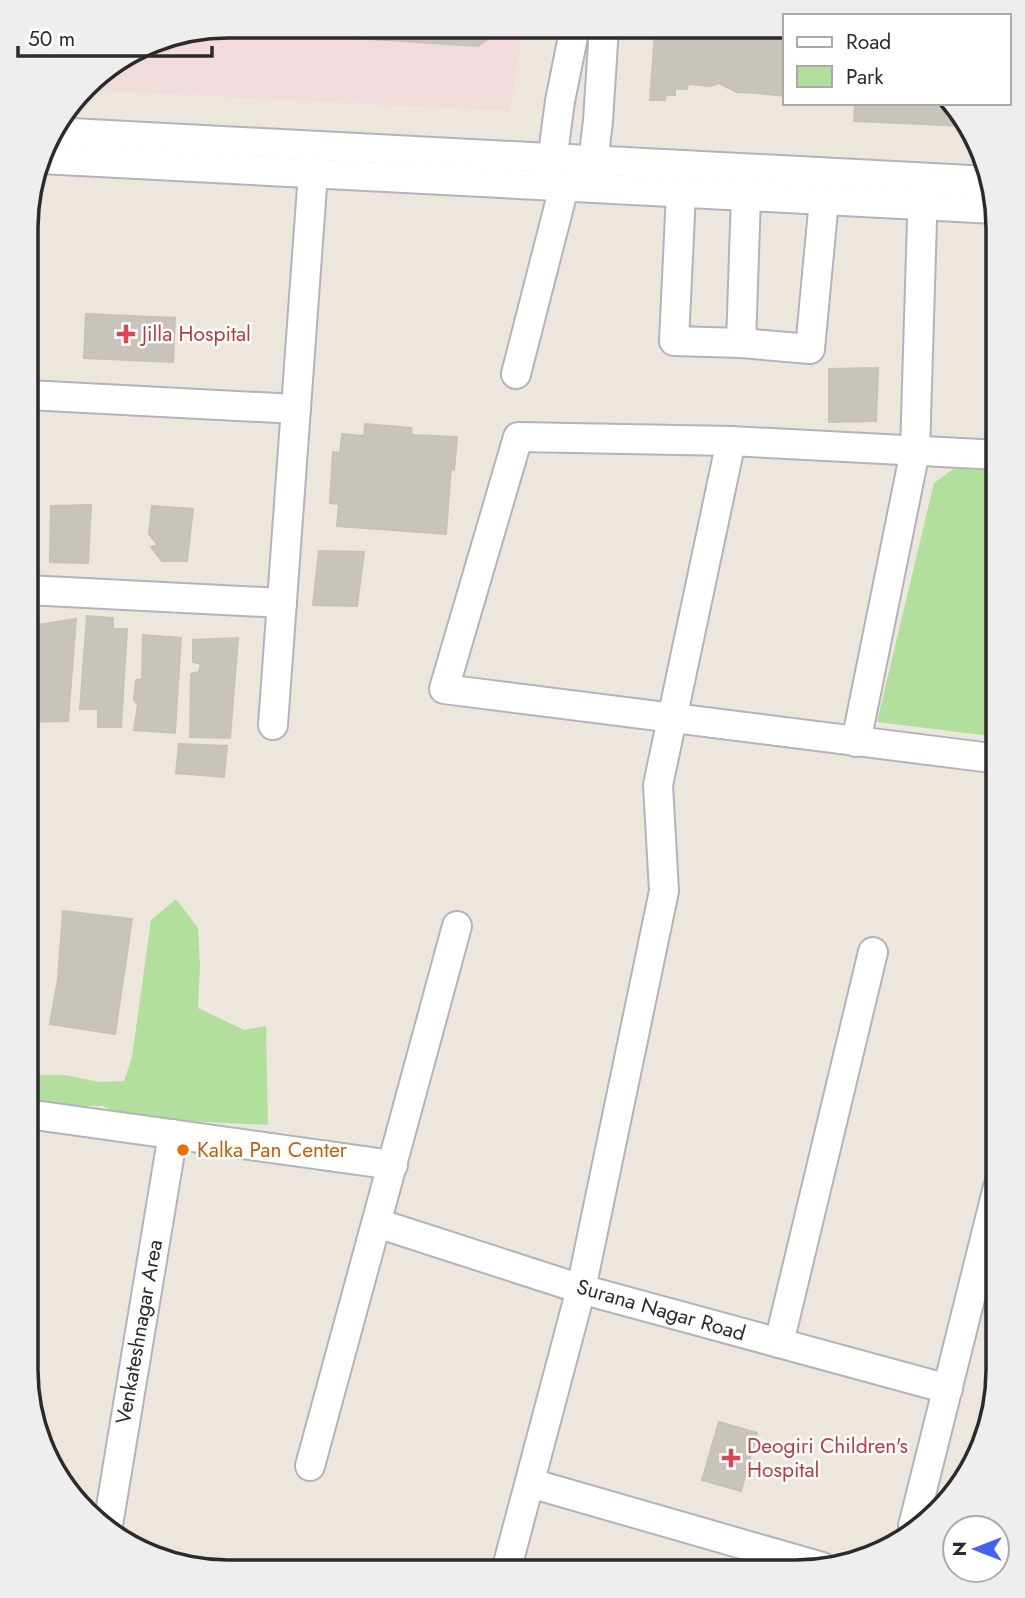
<svg xmlns="http://www.w3.org/2000/svg" width="1025" height="1598" viewBox="0 0 1025 1598" font-family="Jost,sans-serif">
	<style>
		.medical { fill: #f2dbdc }
		.green { fill: #b2e09c }
		.building { fill: #c8c4bc; stroke: #c7c2b7; stroke-width: 2 }
		.lines { fill: none; stroke-linecap: round; stroke-linejoin: round }
		.minor-casing { stroke: #b1b3be; stroke-width: 32 }
		.minor { stroke: #fff; stroke-width: 28 }
		.health-dot { fill: #e0444e; stroke: #fff; stroke-width: 2.5 }
		.food-dot { fill: #e8710a; stroke: #fff; stroke-width: 2.5 }
		.labels { text-anchor: middle; dominant-baseline: central; stroke-width: 5; stroke-linejoin: round; paint-order: stroke }
		.health-label { font-size: 21px; fill: #be3a42; stroke: #fff; text-anchor: start }
		.food-label { font-size: 21px; fill: #c56008; stroke: #fff; text-anchor: start }
		.street-label { font-size: 21px; fill: #2b2b2b; stroke: #fff }
		.rim { fill: none; stroke: #2b2b2b; stroke-width: 3.5 }
	</style>
	<rect width="100%" height="100%" fill="#ece6dd"/>
	<!-- medical -->
	<path class="medical" d="M228,26L523,27L510,111L84,90L95,77L151,41Z"/>
	<!-- green -->
	<g class="green">
		<path d="M960,464L999,471V737L877,722L934,483Z"/>
		<path d="M176,899L198,928L200,965L198,1008L244,1030L266,1026L268,1125L126,1118L103,1106H45L27,1095V1075H65L99,1082L124,1081L132,1057L151,920Z"/>
	</g>
	<!-- building -->
	<g class="building">
		<path d="M340,27H504L478,46L339,37Z"/>
		<path d="M655,28H717V36L761,39L758,93L736,92L719,83L710,86L688,84L687,89L662,88L663,61L653,60Z"/>
		<path d="M761,39H785V96L758,93Z"/>
		<path d="M653,61H663L662,88H675V95H666L665,100H650Z"/>
		<path d="M855,103H947L964,126L854,121Z"/>
		<path d="M86,314L175,318L173,362L84,358Z"/>
		<path d="M878,368L876,421L829,422V369Z"/>
		<path d="M28,422H34L32,480H28Z"/>
		<path d="M365,424L411,428L412,435L457,437L454,470L451,468L446,534L337,526L339,504L330,503L333,452L340,453L342,434L364,436Z"/>
		<path d="M91,505L88,563L50,562L51,506Z"/>
		<path d="M152,506L193,509L187,561H162L151,547L158,545L149,534Z"/>
		<path d="M319,551L364,552L357,606L313,605Z"/>
		<path d="M87,616L113,618V629H127L121,727H98V709H80Z"/>
		<path d="M76,619L68,721L29,722L37,625Z"/>
		<path d="M143,635L181,638L175,733L134,730L138,705L134,700L136,680L142,679Z"/>
		<path d="M238,638L230,738L190,737L191,674L199,672L201,664L193,662V640Z"/>
		<path d="M179,744L227,746L224,777L176,773Z"/>
		<path d="M63,911L132,919L115,1034L50,1024L58,979Z"/>
		<path d="M719,1422L757,1433L741,1491L702,1480Z"/>
	</g>
	<g class="lines">
		<defs>
			<g id="minor">
				<path d="M52,132L989,181"/>
				<path d="M41,159L995,209"/>
				<path d="M550,176L560,101L575,27"/>
				<path d="M591,178L598,121L604,27"/>
				<path d="M681,193L674,341L741,343L746,196"/>
				<path d="M741,343L810,349L824,200"/>
				<path d="M516,374L564,187"/>
				<path d="M28,395L296,409"/>
				<path d="M27,590L282,603"/>
				<path d="M273,725L313,173"/>
				<path d="M856,742L915,451L923,187"/>
				<path d="M999,759L444,689L518,437L731,441L999,455"/>
				<path d="M27,1114L393,1165"/>
				<path d="M377,1223L581,1289L948,1389"/>
				<path d="M779,1343L873,952"/>
				<path d="M310,1466L457,926"/>
				<path d="M530,1483L822,1567"/>
				<path d="M913,1526L998,1187"/>
				<path d="M107,1531L173,1134"/>
				<path d="M506,1571L581,1289L664,891L658,785L731,441"/>
			</g>
		</defs>
		<!-- minor casing -->
		<use href="#minor" class="minor-casing"/>
		<!-- minor -->
		<use href="#minor" class="minor"/>
	</g>
	<!-- markers -->
	<g class="health-dot">
		<path d="M122.5 323.5h7v7h7v7h-7v7h-7v-7h-7v-7h7z"/>
		<path d="M727.5 1447.5h7v7h7v7h-7v7h-7v-7h-7v-7h7z"/>
	</g>
	<circle class="food-dot" cx="183" cy="1150" r="7"/>
	<g class="labels">
		<!-- health labels -->
		<g class="health-label">
			<text x="142" y="334">Jilla Hospital</text>
			<text x="747" y="1446">Deogiri Children's<tspan x="747" dy="24">Hospital</tspan></text>
		</g>
		<!-- food labels -->
		<g class="food-label">
			<text x="197" y="1150">Kalka Pan Center</text>
		</g>
		<!-- street labels -->
		<g class="street-label">
			<text transform="translate(661 1310) rotate(16)">Surana Nagar Road</text>
			<text transform="translate(139 1332) rotate(-80)">Venkateshnagar Area</text>
		</g>
	</g>
	<!-- crop -->
	<path d="M0 0H1025V1598H0ZM228 38H796A190 190 0 0 1 986 228V1370A190 190 0 0 1 796 1560H228A190 190 0 0 1 38 1370V228A190 190 0 0 1 228 38Z" fill="#eee" fill-rule="evenodd"/>
	<path class="rim" d="M228 38H796A190 190 0 0 1 986 228V1370A190 190 0 0 1 796 1560H228A190 190 0 0 1 38 1370V228A190 190 0 0 1 228 38Z"/>
	<!-- legend -->
	<rect x="783" y="14" width="228" height="91" fill="#ffffff" stroke="#aaaaaa" stroke-width="2"/>
	<rect x="797" y="37" width="35" height="10" fill="#ffffff" stroke="#aaaaaa" stroke-width="2"/>
	<text x="846" y="49" font-size="21" fill="#2b2b2b">Road</text>
	<rect x="797" y="66" width="35" height="21" fill="#b2e09c" stroke="#aaaaaa" stroke-width="2"/>
	<text x="846" y="84" font-size="21" fill="#2b2b2b">Park</text>
	<!-- north arrow -->
	<g transform="translate(976 1549) rotate(270)"><circle r="33" fill="#ffffff" stroke="#aaaaaa" stroke-width="2"/>
	<path d="M0-5L12 26L0 18L-12 26Z" fill="#4561f2"/>
	<text y="-10" font-size="19" font-weight="bold" text-anchor="middle" fill="#2b2b2b">N</text>
	</g>
	<!-- scale -->
	<path d="M18 46v10h194v-10" fill="none" stroke="#2b2b2b" stroke-width="3.5"/>
	<text x="28" y="46" font-size="21" fill="#2b2b2b" stroke="#ffffff" stroke-width="5" paint-order="stroke">50 m</text>
</svg>
